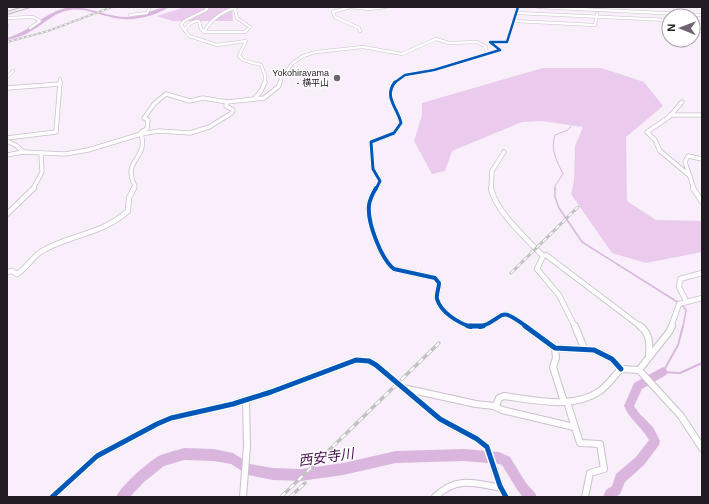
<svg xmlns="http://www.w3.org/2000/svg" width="709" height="504" viewBox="0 0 709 504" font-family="Arial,'Noto Sans JP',sans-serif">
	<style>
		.forest { fill: #eacbee }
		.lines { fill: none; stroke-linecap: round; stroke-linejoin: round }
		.stream-far2 { stroke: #dab6df; stroke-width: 1 }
		.stream-far1 { stroke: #dab6df; stroke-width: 1.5 }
		.stream { stroke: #dab6df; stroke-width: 2 }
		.river { fill: #dab6df; fill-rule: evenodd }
		.minor-far3-casing { stroke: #c9c1cb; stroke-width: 3.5 }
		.minor-far2-casing { stroke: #c9c1cb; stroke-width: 5 }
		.minor-far1-casing { stroke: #c9c1cb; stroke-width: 6 }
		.minor-casing { stroke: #c9c1cb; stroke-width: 8 }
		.major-casing { stroke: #beb2c0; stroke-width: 2 }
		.minor-far3 { stroke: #fefdfe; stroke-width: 2.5 }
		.minor-far2 { stroke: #fefdfe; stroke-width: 3.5 }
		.minor-far1 { stroke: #fefdfe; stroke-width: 4.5 }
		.minor { stroke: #fefdfe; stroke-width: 6 }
		.major { fill: #f4eef4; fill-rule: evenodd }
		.rail-far2-casing { stroke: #c3c0c4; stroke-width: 2 }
		.rail-far1-casing { stroke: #c3c0c4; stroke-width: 3 }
		.rail-casing { stroke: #c3c0c4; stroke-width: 3.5 }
		.rail-far2 { stroke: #fff; stroke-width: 1; stroke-dasharray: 2.5; stroke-linecap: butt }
		.rail-far1 { stroke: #fff; stroke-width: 1.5; stroke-dasharray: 4.5; stroke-linecap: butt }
		.rail { stroke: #fff; stroke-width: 2; stroke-dasharray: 6; stroke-linecap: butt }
		.cycleway-far3-casing { stroke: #fff; stroke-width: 4 }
		.cycleway-far2-casing { stroke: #fff; stroke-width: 5 }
		.cycleway-far1-casing { stroke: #fff; stroke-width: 6 }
		.cycleway-casing { stroke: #fff; stroke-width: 8 }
		.cycleway-far3 { stroke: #0057b8; stroke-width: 2.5 }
		.cycleway-far2 { stroke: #0057b8; stroke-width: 3 }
		.cycleway-far1 { stroke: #0057b8; stroke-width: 4 }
		.cycleway { stroke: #0057b8; stroke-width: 5 }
		.poi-dot { fill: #6d656e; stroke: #fff; stroke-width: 1.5 }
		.labels { text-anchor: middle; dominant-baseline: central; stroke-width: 3; stroke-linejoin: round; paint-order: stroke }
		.far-poi-label { font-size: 9px; fill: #221b23; stroke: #fff; text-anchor: end }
		.near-water-label { font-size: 14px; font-style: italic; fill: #470d4f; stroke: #fff }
	</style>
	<rect width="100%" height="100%" fill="#f8effa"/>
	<!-- forest -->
	<g class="forest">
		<path d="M185,7H232L233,21H172L157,16Z"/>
		<path d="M543,68H601L620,74L644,82L663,106L626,137L627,201L656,220L702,221V252L646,263L612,253L571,194L574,181L575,146L583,127L542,121L522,122L452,151L445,171L432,174L414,141L422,115V103Z"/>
	</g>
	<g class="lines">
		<!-- stream-far2 -->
		<path class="stream-far2" d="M555,189V186L563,174C557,161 550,150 555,135L568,130L571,126"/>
		<!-- stream-far1 -->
		<g class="stream-far1">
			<path d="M555,188V197L559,208L582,242L679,303"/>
			<path d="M682,305L686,310L683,327"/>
		</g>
		<!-- stream -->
		<path class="stream" d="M683,326L678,345L663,372L680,373L702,363"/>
		<!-- river -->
		<g class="river">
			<path d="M71,7C91,7 110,18 130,17C144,16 156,7 169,7C152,18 129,22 110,17C97,14 84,8 70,10C55,12 45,23 33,30C25,35 16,38 7,40V38C32,31 46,10 71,7Z"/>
			<path d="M663,367L666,369L668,372L666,375L642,389L634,406L639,413L653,427L660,441L659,445L644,465L625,482L620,494L616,497H603L606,490L612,486L616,474L636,457L649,440C642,427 630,420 624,406L634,383Z"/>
			<path d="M184,448L214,449L233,453L250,464L273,468L301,469L343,463L396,451L464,449L499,452L510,457L526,483L535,493L537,497H523L518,491L502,465L499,464L464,461L396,463L343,475L301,481L273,480L248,475L231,464L214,461L184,460L164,466L144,482L130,497H116C121,486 146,464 157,457C164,453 175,451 184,448Z"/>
		</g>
		<defs>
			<g id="minor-far3">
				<path d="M208,7L206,10L184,21L181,25L189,36L217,45L246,41L239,56L243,60L261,65L265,75V83"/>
				<path d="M538,7L702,15"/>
				<path d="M675,7L677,16"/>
				<path d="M697,7L702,9"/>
				<path d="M517,13L669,20"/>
				<path d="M130,15L147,13L150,7"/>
				<path d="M7,18L33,17L40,21L30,28"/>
				<path d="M514,21L595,25L597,14"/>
				<path d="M693,21L702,22"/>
				<path d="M7,25V27"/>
				<path d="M185,29C189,24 192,21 199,21L201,29L204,32H245L250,27L237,18L235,9"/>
				<path d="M360,31L359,28L335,17L333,12L350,7L369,9L386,7"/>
				<path d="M693,31H702"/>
				<path d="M204,32C211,19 223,11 238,7"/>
				<path d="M7,77L13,71"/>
				<path d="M60,83V79"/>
				<path d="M280,83L282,76L293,63L303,56L316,52L363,47L402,54L436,39L449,43L477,42L485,46L487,52"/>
				<path d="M394,83L405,75L434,70L500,50L490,42H507L518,7"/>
			</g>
			<g id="minor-far2">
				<path d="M7,88L60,84"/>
				<path d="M254,99L261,91L265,82"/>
				<path d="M682,102L669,117L647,132L655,140L660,151L690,176"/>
				<path d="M670,115H702"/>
				<path d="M141,134V132L147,129L148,120L144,118L154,104L166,94L190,101L203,98L227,102L264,98L279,86L280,82"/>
				<path d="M7,138L56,132L60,82"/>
				<path d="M7,141L17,146L23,152"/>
				<path d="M7,155L23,152L65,154L88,150L141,134L159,131L190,133L209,127L232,113L233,110L226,106L227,102"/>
				<path d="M33,189L42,172L41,154"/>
				<path d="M133,189L135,186C121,160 149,159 141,134"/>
				<path d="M376,189L380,181L373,169L371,142L394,133L401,123C398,108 383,97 395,82"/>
				<path d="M491,189L492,171L504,152"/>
				<path d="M694,189L685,162L688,156L702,159"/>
			</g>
			<g id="minor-far1">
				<path d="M376,188C373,193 370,199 369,205C367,222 381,259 394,269L435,278L439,283C439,288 436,294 437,299C441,313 459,323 471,327"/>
				<path d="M491,188C495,211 527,239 543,256L537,269L559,295L575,327"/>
				<path d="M693,188L702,202"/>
				<path d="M7,214L34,188"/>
				<path d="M546,255L641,327"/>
				<path d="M7,272L12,271L17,274C27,268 32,257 42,251C71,234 101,235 128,211L129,198L134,188"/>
				<path d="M686,301L679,287L680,279L702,273"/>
				<path d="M480,327C507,318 496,304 527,327"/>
				<path d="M671,327L679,304L702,298"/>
			</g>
			<g id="minor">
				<path d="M468,326H483"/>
				<path d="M525,326L555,348L594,350L612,359L621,369"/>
				<path d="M575,326L584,348"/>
				<path d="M640,326C650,333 650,345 649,357"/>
				<path d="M555,348L556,358L553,367L564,402"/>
				<path d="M639,370L669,332L672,326"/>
				<path d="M403,388L476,404L494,406L502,410L574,427"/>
				<path d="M567,402L580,443L600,444L604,469L590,473L585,497"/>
				<path d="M494,406H496L499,398L504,396C535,400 572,410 600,391C608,385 614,376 621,369L639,370L681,416L702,448"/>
				<path d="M52,497L97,456L157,424L171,418L233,404L271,392L356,360L369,361L376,365L440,419L477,439L487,447L500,486L506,497"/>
				<path d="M243,497L247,446L246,400"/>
				<path d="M435,497C457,476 474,483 501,488"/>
			</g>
			<path id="major" d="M24,7H30L7,14V12Z"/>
		</defs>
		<!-- minor-far3 casing -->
		<use href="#minor-far3" class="minor-far3-casing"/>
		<!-- minor-far2 casing -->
		<use href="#minor-far2" class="minor-far2-casing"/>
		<!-- minor-far1 casing -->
		<use href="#minor-far1" class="minor-far1-casing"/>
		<!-- minor casing -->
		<use href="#minor" class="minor-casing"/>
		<!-- major casing -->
		<use href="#major" class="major-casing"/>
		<!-- minor-far3 -->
		<use href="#minor-far3" class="minor-far3"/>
		<!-- minor-far2 -->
		<use href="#minor-far2" class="minor-far2"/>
		<!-- minor-far1 -->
		<use href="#minor-far1" class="minor-far1"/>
		<!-- minor -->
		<use href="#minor" class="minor"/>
		<!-- major -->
		<use href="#major" class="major"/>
		<defs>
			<path id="rail-far2" d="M7,42L48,31L112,7"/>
			<path id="rail-far1" d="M511,273L578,207"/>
			<g id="rail">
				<path d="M281,497L439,343"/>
				<path d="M290,497L305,483"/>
			</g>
		</defs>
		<!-- rail-far2 casing -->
		<use href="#rail-far2" class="rail-far2-casing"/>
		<!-- rail-far1 casing -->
		<use href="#rail-far1" class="rail-far1-casing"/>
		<!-- rail casing -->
		<use href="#rail" class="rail-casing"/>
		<!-- rail-far2 -->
		<use href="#rail-far2" class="rail-far2"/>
		<!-- rail-far1 -->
		<use href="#rail-far1" class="rail-far1"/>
		<!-- rail -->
		<use href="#rail" class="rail"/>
		<defs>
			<path id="cycleway-far3" d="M394,83L405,75L434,70L500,50L490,42H507L518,7"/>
			<path id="cycleway-far2" d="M376,189L380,181L373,169L371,142L394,133L401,123C398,108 383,97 395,82"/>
			<g id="cycleway-far1">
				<path d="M376,188C373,193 370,199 369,205C367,222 381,259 394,269L435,278L439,283C439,288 436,294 437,299C441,313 459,323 471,327"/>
				<path d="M480,327C507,318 496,304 527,327"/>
			</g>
			<g id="cycleway">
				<path d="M468,326H483"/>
				<path d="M525,326L555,348L594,350L612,359L621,369"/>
				<path d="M52,497L97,456L157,424L171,418L233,404L271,392L356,360L369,361L376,365L440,419L477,439L487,447L500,486L506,497"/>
			</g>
		</defs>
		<!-- cycleway-far3 casing -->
		<use href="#cycleway-far3" class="cycleway-far3-casing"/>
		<!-- cycleway-far2 casing -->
		<use href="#cycleway-far2" class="cycleway-far2-casing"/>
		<!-- cycleway-far1 casing -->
		<use href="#cycleway-far1" class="cycleway-far1-casing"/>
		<!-- cycleway casing -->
		<use href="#cycleway" class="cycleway-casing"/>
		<!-- cycleway-far3 -->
		<use href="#cycleway-far3" class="cycleway-far3"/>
		<!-- cycleway-far2 -->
		<use href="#cycleway-far2" class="cycleway-far2"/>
		<!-- cycleway-far1 -->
		<use href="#cycleway-far1" class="cycleway-far1"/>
		<!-- cycleway -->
		<use href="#cycleway" class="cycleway"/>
	</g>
	<!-- markers -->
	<circle class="poi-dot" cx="337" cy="78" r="4"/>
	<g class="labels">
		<!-- far-poi labels -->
		<g class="far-poi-label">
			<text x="329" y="73">Yokohirayama<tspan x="329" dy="10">- 横平山</tspan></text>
		</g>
		<!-- near-water labels -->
		<g class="near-water-label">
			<text transform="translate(326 457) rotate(-8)">西安寺川</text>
		</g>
	</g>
	<!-- border -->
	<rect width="709" height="504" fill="none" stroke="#221b23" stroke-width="16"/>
	<!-- north arrow -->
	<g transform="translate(681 28) rotate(271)"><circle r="19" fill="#ffffff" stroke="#a7a4a7"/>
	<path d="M0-3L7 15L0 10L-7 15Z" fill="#6d656e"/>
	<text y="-6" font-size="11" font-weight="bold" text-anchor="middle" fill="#221b23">N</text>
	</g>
</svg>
